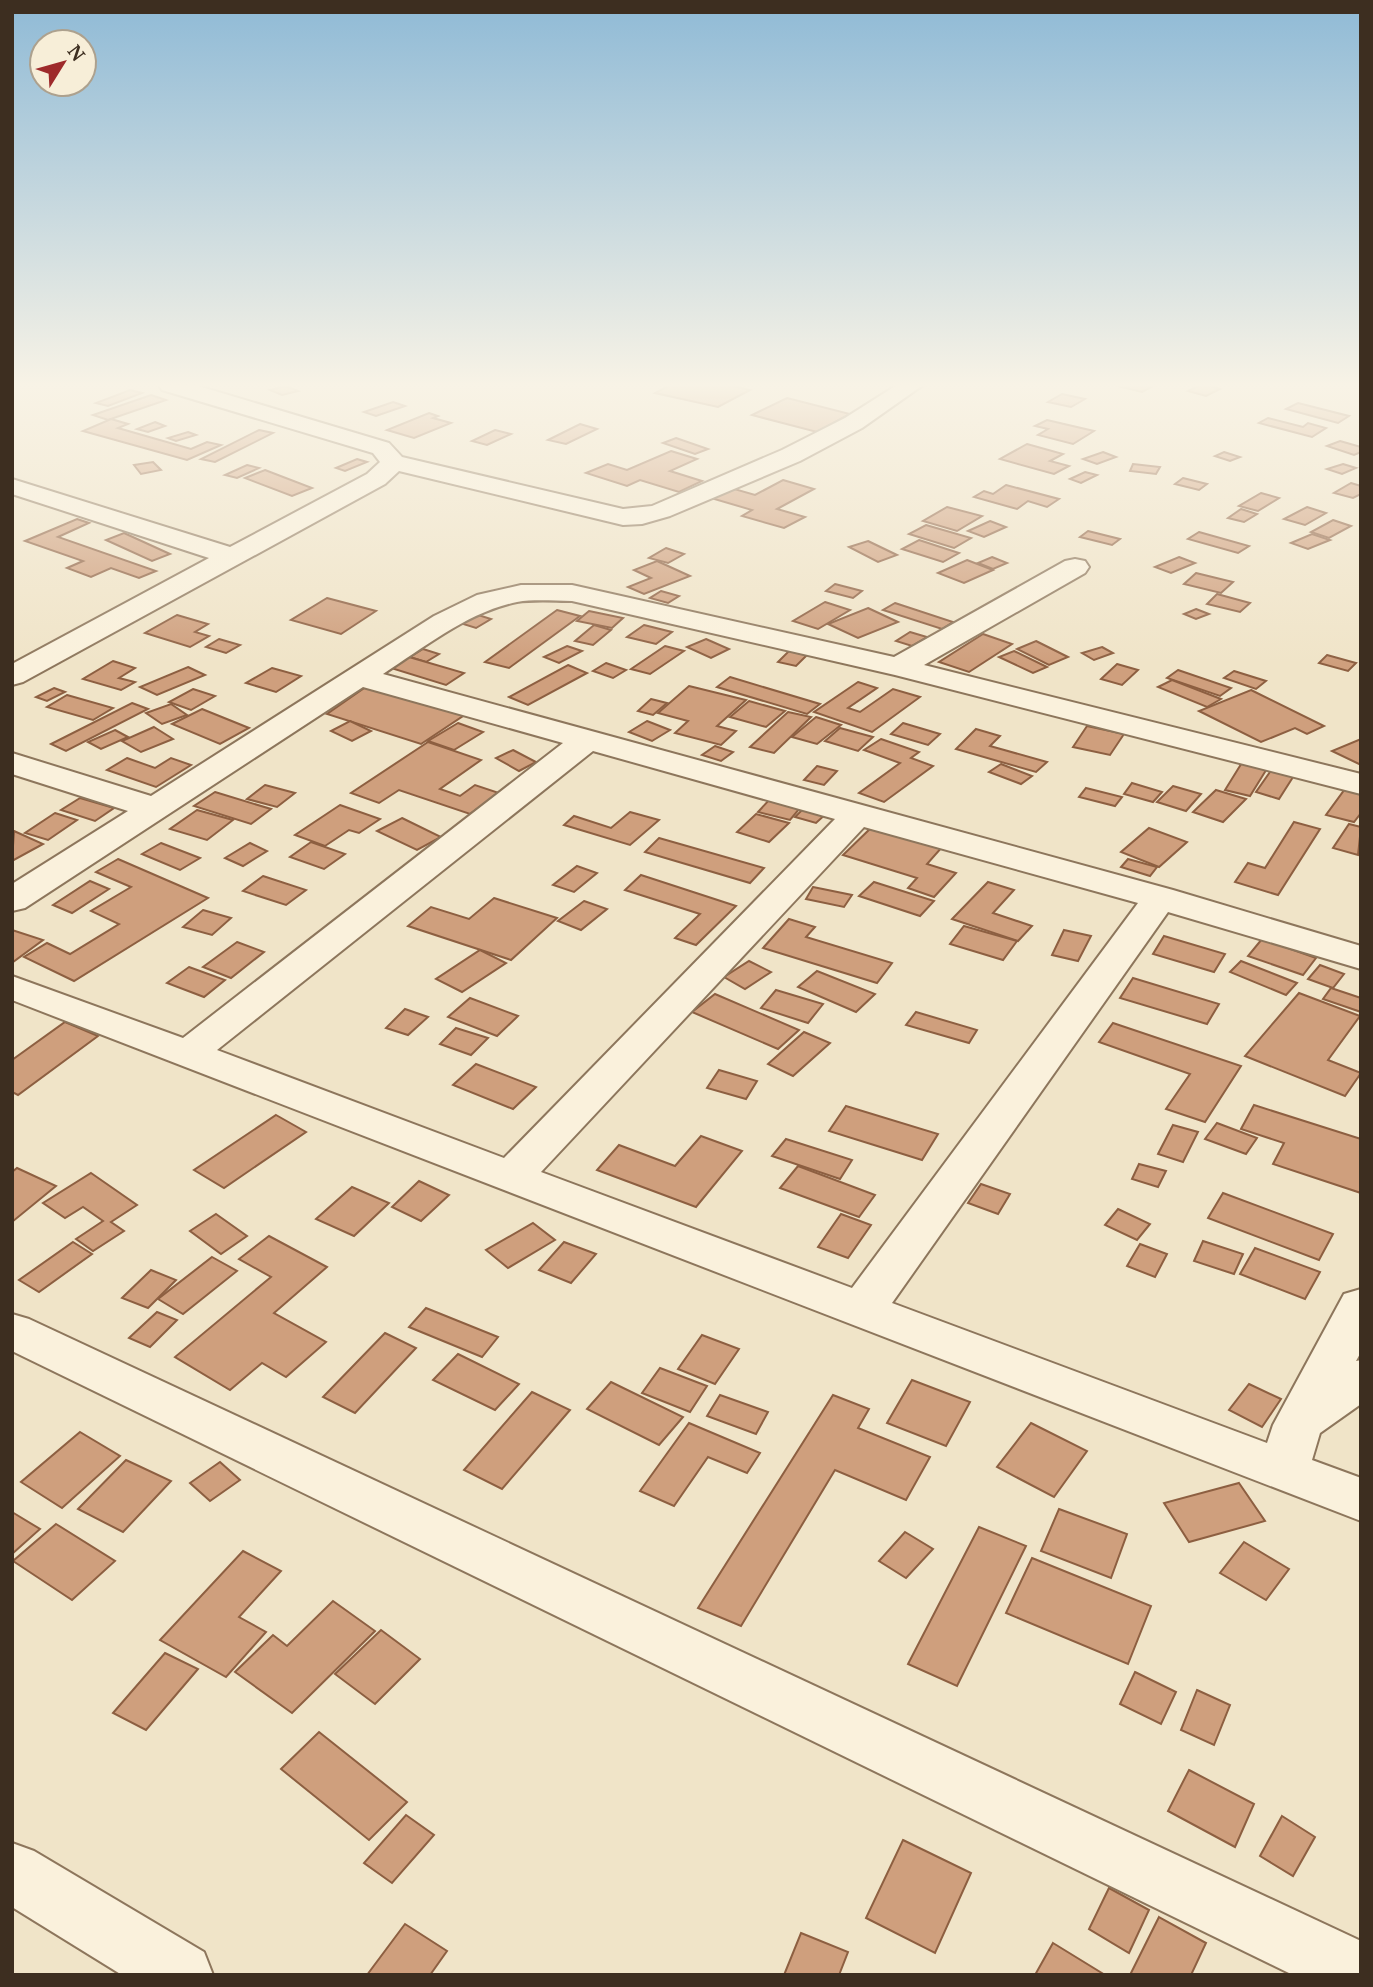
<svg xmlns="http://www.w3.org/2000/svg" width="1373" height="1987" viewBox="0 0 1373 1987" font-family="'PT Serif',serif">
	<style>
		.building { fill: #cf9f7d; stroke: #8d5f41; stroke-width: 2 }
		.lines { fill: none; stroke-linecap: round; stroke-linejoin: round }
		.street-casing { stroke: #8d765c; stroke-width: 4 }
		.street { fill: #faf1dc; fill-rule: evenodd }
	</style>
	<rect width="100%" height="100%" fill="#f0e4c8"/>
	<!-- building -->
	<g class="building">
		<path d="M670,385H729L750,390L718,407L655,393Z"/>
		<path d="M1151,385L1153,386L1142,392L1118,386Z"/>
		<path d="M1200,385H1208L1220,389L1206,396L1188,391Z"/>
		<path d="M286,386L298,391L282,395L270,390Z"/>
		<path d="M130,390L142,393L108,406L96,403Z"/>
		<path d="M1062,394L1085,399L1071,407L1048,402Z"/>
		<path d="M151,395L166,400L108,420L93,415Z"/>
		<path d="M787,398L850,414L817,432L752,415Z"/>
		<path d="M393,402L405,406L376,416L364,412Z"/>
		<path d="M1298,403L1349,416L1338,423L1286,409Z"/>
		<path d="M429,413L438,416L433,418L451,423L414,438L387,430Z"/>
		<path d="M1268,418L1303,427L1308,423L1326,428L1312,437L1259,423Z"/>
		<path d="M111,419L128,424L118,428L191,449L207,442L221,445L187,460L83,431Z"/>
		<path d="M1047,420L1094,431L1073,444L1038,435L1048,429L1035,426Z"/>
		<path d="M155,422L165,426L148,432L137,429Z"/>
		<path d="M580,424L597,429L566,444L548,440Z"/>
		<path d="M259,430L273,433L215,462L201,459Z"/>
		<path d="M495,430L511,434L487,445L472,441Z"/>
		<path d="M188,432L196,435L176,441L168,438Z"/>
		<path d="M676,438L708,449L695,454L663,443Z"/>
		<path d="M1340,441L1361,447V452L1354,455L1327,446Z"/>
		<path d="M1027,444L1063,454L1050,461L1069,466L1054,474L1000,459Z"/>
		<path d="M671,451L697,459L670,471L702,481L679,492L640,480L627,486L586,473L608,464L627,470Z"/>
		<path d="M1103,452L1116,457L1097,464L1083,459Z"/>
		<path d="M1224,452L1240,457L1230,461L1215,456Z"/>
		<path d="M357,459L367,462L345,471L336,468Z"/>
		<path d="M153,462L161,470L141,474L134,465Z"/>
		<path d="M1133,464L1160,467L1156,474L1130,471Z"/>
		<path d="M1343,464L1356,468L1342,474L1327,469Z"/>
		<path d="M247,465L259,468L237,478L225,475Z"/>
		<path d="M265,470L312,488L292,496L245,478Z"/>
		<path d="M1085,472L1097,475L1081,483L1070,479Z"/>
		<path d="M1183,478L1207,484L1199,490L1175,484Z"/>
		<path d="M783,480L814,489L777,509L805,517L784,528L742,516L752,510L711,498L731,488L755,495Z"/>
		<path d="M1351,483L1361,486V494L1353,498L1334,493Z"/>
		<path d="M1006,485L1059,499L1047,507L1028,501L1017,509L974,497L984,491L993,494Z"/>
		<path d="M1261,493L1279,498L1258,511L1239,506Z"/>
		<path d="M947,507L982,516L957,531L923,521Z"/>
		<path d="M1307,507L1326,513L1305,525L1284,519Z"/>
		<path d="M1241,509L1257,514L1244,522L1228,518Z"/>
		<path d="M77,519L89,523L58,537L156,571L139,578L111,568L91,577L67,568L83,561L25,541Z"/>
		<path d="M1333,520L1351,526L1329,538L1311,532Z"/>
		<path d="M990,521L1006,527L984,537L968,531Z"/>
		<path d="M926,525L971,538L954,548L909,534Z"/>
		<path d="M1088,531L1120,539L1112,545L1080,537Z"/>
		<path d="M1199,532L1249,546L1238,553L1188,539Z"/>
		<path d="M124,533L170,554L152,561L106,540Z"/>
		<path d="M1312,534L1330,540L1308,549L1291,543Z"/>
		<path d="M919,540L959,553L943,562L902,549Z"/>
		<path d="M868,541L897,555L878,562L849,547Z"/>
		<path d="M666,548L684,554L668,563L649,558Z"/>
		<path d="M992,557L1007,563L993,569L978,563Z"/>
		<path d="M1179,557L1195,563L1171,573L1155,567Z"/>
		<path d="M967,560L993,570L964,583L938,573Z"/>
		<path d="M657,561L690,576L644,594L628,587L651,578L634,570Z"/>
		<path d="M1196,573L1233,582L1221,593L1184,584Z"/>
		<path d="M835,584L862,591L853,598L826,591Z"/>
		<path d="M661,591L679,596L668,603L650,598Z"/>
		<path d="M1217,594L1250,603L1240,612L1207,604Z"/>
		<path d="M327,598L376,611L341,634L291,620Z"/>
		<path d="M825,602L850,610L818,629L793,621Z"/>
		<path d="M895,603L953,622L942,629L883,610Z"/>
		<path d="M868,608L898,622L858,638L828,624Z"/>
		<path d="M1196,609L1209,614L1196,619L1184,614Z"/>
		<path d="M557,610L580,616L509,668L485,662Z"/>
		<path d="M589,611L623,618L612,628L577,621Z"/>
		<path d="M475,614L491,619L476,628L460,623Z"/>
		<path d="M177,615L208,624L195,632L209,636L190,647L145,633Z"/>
		<path d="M594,625L611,630L593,645L575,641Z"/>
		<path d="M644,625L672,632L656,644L627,637Z"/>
		<path d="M910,632L927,637L912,646L896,641Z"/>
		<path d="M983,634L1012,644L969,672L939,662Z"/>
		<path d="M219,639L240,645L226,653L206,647Z"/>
		<path d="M706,639L729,649L711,658L687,647Z"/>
		<path d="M1036,641L1068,657L1049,665L1017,649Z"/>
		<path d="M567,646L582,651L559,663L544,657Z"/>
		<path d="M665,646L684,651L650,674L631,669Z"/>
		<path d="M1102,647L1113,653L1094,660L1082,653Z"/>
		<path d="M423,649L439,654L426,662L410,657Z"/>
		<path d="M789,651L807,655L796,666L778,662Z"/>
		<path d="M1014,651L1047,667L1033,673L999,657Z"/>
		<path d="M1327,655L1356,663L1348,671L1319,663Z"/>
		<path d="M409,657L464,673L446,685L391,668Z"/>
		<path d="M113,661L135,668L119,678L135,682L121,690L83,679Z"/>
		<path d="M606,663L626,670L613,678L593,671Z"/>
		<path d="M1117,664L1138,670L1122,685L1101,679Z"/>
		<path d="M568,665L587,673L528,705L509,697Z"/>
		<path d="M188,667L205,675L157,695L140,687Z"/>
		<path d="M272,668L301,676L276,692L246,683Z"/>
		<path d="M1178,670L1231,688L1220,696L1167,678Z"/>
		<path d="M1234,671L1266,681L1256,689L1224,678Z"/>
		<path d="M730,677L820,704L807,714L717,687Z"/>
		<path d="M1172,680L1221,699L1207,707L1158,687Z"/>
		<path d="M858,682L877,688L848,708L860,712L893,689L920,697L872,732L814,712Z"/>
		<path d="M370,684L466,714L421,744L327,714Z"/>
		<path d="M689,686L746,700L717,726L736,731L721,745L675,733L688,721L658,713Z"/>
		<path d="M54,688L65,692L47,701L36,697Z"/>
		<path d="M193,689L215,696L191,710L169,702Z"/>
		<path d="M1251,690L1324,726L1307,734L1295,728L1261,742L1199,711Z"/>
		<path d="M67,695L113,708L93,720L47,707Z"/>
		<path d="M651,699L667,703L653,715L638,711Z"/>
		<path d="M749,701L785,711L766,727L730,717Z"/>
		<path d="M132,703L148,709L66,751L51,744Z"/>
		<path d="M171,704L187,715L162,724L146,713Z"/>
		<path d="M202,709L249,728L220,744L172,724Z"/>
		<path d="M788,712L811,717L774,753L750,747Z"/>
		<path d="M816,717L841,725L817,744L792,737Z"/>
		<path d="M350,721L371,731L352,741L331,731Z"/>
		<path d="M647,721L670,730L652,741L629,732Z"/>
		<path d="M458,723L483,732L454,750L428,741Z"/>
		<path d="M903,723L940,734L928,745L891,734Z"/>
		<path d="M1087,726L1124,734L1110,755L1073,747Z"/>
		<path d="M154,727L173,739L141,752L122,741Z"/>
		<path d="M840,728L873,737L858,751L825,741Z"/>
		<path d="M976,729L1000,736L990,746L1047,762L1036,772L956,749Z"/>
		<path d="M115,730L128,737L101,749L88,742Z"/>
		<path d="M881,739L919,752L911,758L933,766L884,802L859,793L900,763L864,750Z"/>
		<path d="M1361,739V764H1359L1332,751Z"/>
		<path d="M428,742L481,760L440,789L460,796L475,785L499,793L470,814L399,790L379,803L351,793Z"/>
		<path d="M715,746L733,752L721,761L702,755Z"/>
		<path d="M513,750L536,762L519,771L496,758Z"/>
		<path d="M127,758L155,768L171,758L191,765L156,787L107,770Z"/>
		<path d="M1243,761L1268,767L1250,796L1225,790Z"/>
		<path d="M1001,764L1032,776L1021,784L989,772Z"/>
		<path d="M817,766L837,771L824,785L804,780Z"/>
		<path d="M1272,769L1295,774L1279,799L1256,792Z"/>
		<path d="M1132,783L1162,792L1153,802L1124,794Z"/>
		<path d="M265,785L295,793L277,807L247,799Z"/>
		<path d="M1173,786L1201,794L1186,811L1157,802Z"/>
		<path d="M1086,788L1122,797L1115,806L1079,797Z"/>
		<path d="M1345,789L1361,793V813L1354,822L1326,815Z"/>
		<path d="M1216,790L1246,799L1223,822L1193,812Z"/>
		<path d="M215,792L271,809L251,824L194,806Z"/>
		<path d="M80,798L114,808L95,821L61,810Z"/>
		<path d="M769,800L800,808L790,820L758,812Z"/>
		<path d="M340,805L380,819L359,833L349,830L325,846L295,835Z"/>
		<path d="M806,806L828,812L816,823L795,817Z"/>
		<path d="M197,810L233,820L207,840L170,829Z"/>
		<path d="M630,812L659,820L630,845L564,825L574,816L611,828Z"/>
		<path d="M55,813L77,820L48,840L25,833Z"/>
		<path d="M756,814L789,823L769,842L737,832Z"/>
		<path d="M402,818L441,837L417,850L377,831Z"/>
		<path d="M1294,822L1320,829L1278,895L1235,882L1248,863L1265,868Z"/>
		<path d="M1349,824L1361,827L1358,855L1333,848Z"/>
		<path d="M874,825L943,846L927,864L956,873L934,897L908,888L917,878L843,855Z"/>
		<path d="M1149,828L1187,842L1159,867L1121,852Z"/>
		<path d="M14,831L43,844L12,861Z"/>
		<path d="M659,838L764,868L750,883L645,852Z"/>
		<path d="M311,842L345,854L324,869L290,857Z"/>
		<path d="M161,843L200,858L180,870L142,854Z"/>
		<path d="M250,843L267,851L243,866L225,858Z"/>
		<path d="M118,859L208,898L74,981L24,957L47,943L70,954L119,924L91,911L131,887L96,872Z"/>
		<path d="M1128,859L1157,867L1150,876L1121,867Z"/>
		<path d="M577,866L597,873L574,892L553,885Z"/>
		<path d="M641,875L736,906L696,945L675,938L700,914L625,890Z"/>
		<path d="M263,876L306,890L286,905L243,891Z"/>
		<path d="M90,881L109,889L72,913L53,905Z"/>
		<path d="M874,882L934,901L920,916L859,896Z"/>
		<path d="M988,882L1014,890L993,913L1032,926L1018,941L952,919Z"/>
		<path d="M813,887L852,895L844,907L806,899Z"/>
		<path d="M494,898L557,918L511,960L408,926L431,907L469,919Z"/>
		<path d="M584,901L607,909L581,930L558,921Z"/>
		<path d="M203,910L231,918L212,935L183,927Z"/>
		<path d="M789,919L815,927L806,937L892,963L877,983L763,948Z"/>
		<path d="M964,926L1017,941L1003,960L950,944Z"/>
		<path d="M12,930L43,940L13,962Z"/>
		<path d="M1064,930L1091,936L1078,961L1052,955Z"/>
		<path d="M1164,936L1225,954L1214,972L1153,954Z"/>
		<path d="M1262,939L1316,958L1303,975L1248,956Z"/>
		<path d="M237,942L264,952L231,978L203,967Z"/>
		<path d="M480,950L506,963L462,992L436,979Z"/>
		<path d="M749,961L771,972L745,989L724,977Z"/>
		<path d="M1241,961L1297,983L1286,995L1230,972Z"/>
		<path d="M1320,965L1344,974L1333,988L1308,979Z"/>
		<path d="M189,967L225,980L204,997L167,983Z"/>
		<path d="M817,971L875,994L856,1012L798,987Z"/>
		<path d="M1133,978L1219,1004L1207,1024L1120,998Z"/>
		<path d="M1331,988L1361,998V1012L1323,999Z"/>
		<path d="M776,990L823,1004L808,1023L761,1008Z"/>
		<path d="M1299,993L1360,1016L1328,1060L1361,1073L1345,1096L1245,1056Z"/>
		<path d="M715,994L799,1030L778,1049L692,1012Z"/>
		<path d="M470,998L518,1016L497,1036L448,1017Z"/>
		<path d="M405,1009L428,1017L408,1035L386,1028Z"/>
		<path d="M916,1012L977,1030L969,1043L906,1025Z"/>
		<path d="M65,1022L98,1036L18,1095L12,1092V1060Z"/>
		<path d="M1113,1023L1241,1066L1205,1122L1166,1109L1190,1074L1099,1042Z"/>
		<path d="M456,1028L488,1038L471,1055L440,1044Z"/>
		<path d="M804,1032L830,1043L793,1076L768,1064Z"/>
		<path d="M476,1064L536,1087L513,1109L453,1085Z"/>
		<path d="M719,1070L757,1081L746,1099L707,1088Z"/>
		<path d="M1254,1105L1361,1139V1193L1273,1164L1284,1143L1241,1129Z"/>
		<path d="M846,1106L938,1134L922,1160L829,1131Z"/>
		<path d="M276,1115L306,1132L224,1188L194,1170Z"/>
		<path d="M1217,1123L1257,1138L1246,1154L1205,1139Z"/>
		<path d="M1173,1125L1198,1132L1183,1162L1158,1154Z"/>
		<path d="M701,1136L742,1151L696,1207L597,1170L619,1145L675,1166Z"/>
		<path d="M786,1139L852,1160L840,1179L772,1156Z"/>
		<path d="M1139,1164L1166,1171L1158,1187L1132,1179Z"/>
		<path d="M798,1166L875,1195L859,1217L780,1188Z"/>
		<path d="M17,1168L56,1186L12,1222V1172Z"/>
		<path d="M91,1173L137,1205L111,1222L124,1231L93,1251L76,1239L103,1221L83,1207L65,1218L43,1203Z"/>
		<path d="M419,1181L449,1195L421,1221L392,1207Z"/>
		<path d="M981,1184L1010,1194L998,1214L968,1203Z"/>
		<path d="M352,1187L389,1203L354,1236L316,1219Z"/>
		<path d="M1223,1193L1333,1234L1319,1260L1208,1218Z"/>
		<path d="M1118,1209L1150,1224L1137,1240L1105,1225Z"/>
		<path d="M216,1214L247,1236L221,1254L190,1231Z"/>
		<path d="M841,1214L871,1225L848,1258L818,1247Z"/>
		<path d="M533,1223L555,1240L508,1268L486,1250Z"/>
		<path d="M269,1236L327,1267L274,1313L326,1342L286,1377L262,1363L230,1390L175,1357L271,1277L239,1259Z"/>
		<path d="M1203,1241L1243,1254L1234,1274L1194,1261Z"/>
		<path d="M73,1242L92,1254L39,1292L19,1280Z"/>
		<path d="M564,1242L596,1254L571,1283L539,1270Z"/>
		<path d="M1140,1244L1167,1254L1155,1277L1127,1266Z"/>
		<path d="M1255,1248L1320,1272L1305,1299L1240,1274Z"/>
		<path d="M212,1257L237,1271L183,1314L158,1299Z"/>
		<path d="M151,1270L176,1280L148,1308L122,1298Z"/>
		<path d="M426,1308L498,1337L482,1357L409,1327Z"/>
		<path d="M157,1312L177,1320L150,1347L129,1338Z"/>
		<path d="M385,1333L416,1348L355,1413L323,1397Z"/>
		<path d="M702,1335L739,1349L715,1384L678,1369Z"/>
		<path d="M458,1354L519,1384L495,1410L433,1380Z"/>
		<path d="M660,1368L707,1386L690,1412L642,1393Z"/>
		<path d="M912,1380L970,1402L946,1446L887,1423Z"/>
		<path d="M611,1382L683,1417L659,1445L587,1409Z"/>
		<path d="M1249,1384L1281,1399L1262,1427L1229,1410Z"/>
		<path d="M532,1392L570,1410L502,1489L464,1470Z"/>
		<path d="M720,1395L768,1412L756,1434L707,1416Z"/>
		<path d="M833,1395L869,1409L858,1428L930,1457L906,1500L835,1470L741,1626L698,1608Z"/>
		<path d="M689,1423L760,1453L747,1473L708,1457L674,1506L640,1491Z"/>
		<path d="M1031,1423L1087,1451L1054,1497L997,1467Z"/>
		<path d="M80,1432L120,1456L62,1508L21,1482Z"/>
		<path d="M126,1460L171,1481L123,1532L78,1509Z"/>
		<path d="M220,1462L240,1480L210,1501L190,1483Z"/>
		<path d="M1239,1483L1265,1521L1189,1542L1164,1503Z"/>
		<path d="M1059,1509L1127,1534L1111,1578L1041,1551Z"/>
		<path d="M12,1512L40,1529L12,1554Z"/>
		<path d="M56,1524L115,1561L72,1600L13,1561Z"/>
		<path d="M979,1527L1026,1546L957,1686L908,1664Z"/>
		<path d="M905,1532L933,1549L906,1578L879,1561Z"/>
		<path d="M1244,1542L1289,1569L1266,1600L1220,1573Z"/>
		<path d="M243,1551L281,1571L239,1617L266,1632L226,1677L160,1640Z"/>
		<path d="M1032,1558L1151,1606L1128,1664L1006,1613Z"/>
		<path d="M333,1601L375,1631L292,1713L235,1672L273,1635L287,1646Z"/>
		<path d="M381,1630L420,1659L375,1704L335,1674Z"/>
		<path d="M165,1653L198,1669L146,1730L113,1713Z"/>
		<path d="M1135,1672L1176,1692L1161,1724L1120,1704Z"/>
		<path d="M1197,1690L1230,1705L1214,1745L1181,1730Z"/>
		<path d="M319,1732L407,1802L369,1840L281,1769Z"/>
		<path d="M1189,1770L1254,1804L1235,1847L1168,1811Z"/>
		<path d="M406,1815L434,1835L392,1883L364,1863Z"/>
		<path d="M1282,1816L1315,1837L1293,1876L1260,1856Z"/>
		<path d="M903,1840L971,1873L935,1953L866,1918Z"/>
		<path d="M1109,1888L1149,1910L1129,1953L1089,1929Z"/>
		<path d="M1159,1917L1206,1943L1191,1975H1130Z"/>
		<path d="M405,1924L447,1951L430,1975H367Z"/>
		<path d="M801,1933L848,1952L839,1975H784Z"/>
		<path d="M1053,1943L1105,1975H1035Z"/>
	</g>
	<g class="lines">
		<defs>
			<g id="street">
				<path d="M159,385H195L389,443L402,457L623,509L652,506L782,450L845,418L897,385H923L862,428L800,461L670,516L642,524L623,525L399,471L385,484L23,682L12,685V664L209,558L12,494V479L230,547L367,474L380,462L373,453L162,390Z"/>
				<path d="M1075,559L1085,561L1089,567L1085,573L924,665L1361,774V794L895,675L572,601C554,601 535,599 517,602C468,612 425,647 383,674L1173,890L1361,946V969L1168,912L892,1303L1267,1443L1273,1425L1344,1294L1361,1289V1352L1356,1361L1361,1360V1404L1320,1433L1312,1460L1361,1478V1521L12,1000V976L183,1038L563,743L363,687L25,908L12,911V884L128,811L12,774V753L151,796L434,616L477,595L521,585H572L894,657L1065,561ZM593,751L835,819L504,1158L217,1050ZM864,827L1138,903L852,1288L541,1172Z"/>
				<path d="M12,1314L29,1319L1361,1941V1975H1293L12,1351Z"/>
				<path d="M12,1843L34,1851L204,1952L213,1975H122L12,1907Z"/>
			</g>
		</defs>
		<!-- street casing -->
		<use href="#street" class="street-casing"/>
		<!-- street -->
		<use href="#street" class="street"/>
	</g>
	<!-- sky -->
	<linearGradient id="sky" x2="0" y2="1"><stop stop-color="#8fbad6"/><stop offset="0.58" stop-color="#f8f3e6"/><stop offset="1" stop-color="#f8f3e6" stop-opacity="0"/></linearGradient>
	<rect width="1373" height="664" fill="url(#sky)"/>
	<!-- border -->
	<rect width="1373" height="1987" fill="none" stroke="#3d2e20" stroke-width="28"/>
	<!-- north arrow -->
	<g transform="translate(63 63) rotate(53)"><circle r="33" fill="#f7eed8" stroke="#ada18e" stroke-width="2"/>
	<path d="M0-5L12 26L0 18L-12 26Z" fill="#9e2a2b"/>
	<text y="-10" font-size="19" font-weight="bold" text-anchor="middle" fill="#3d2e20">N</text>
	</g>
</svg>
